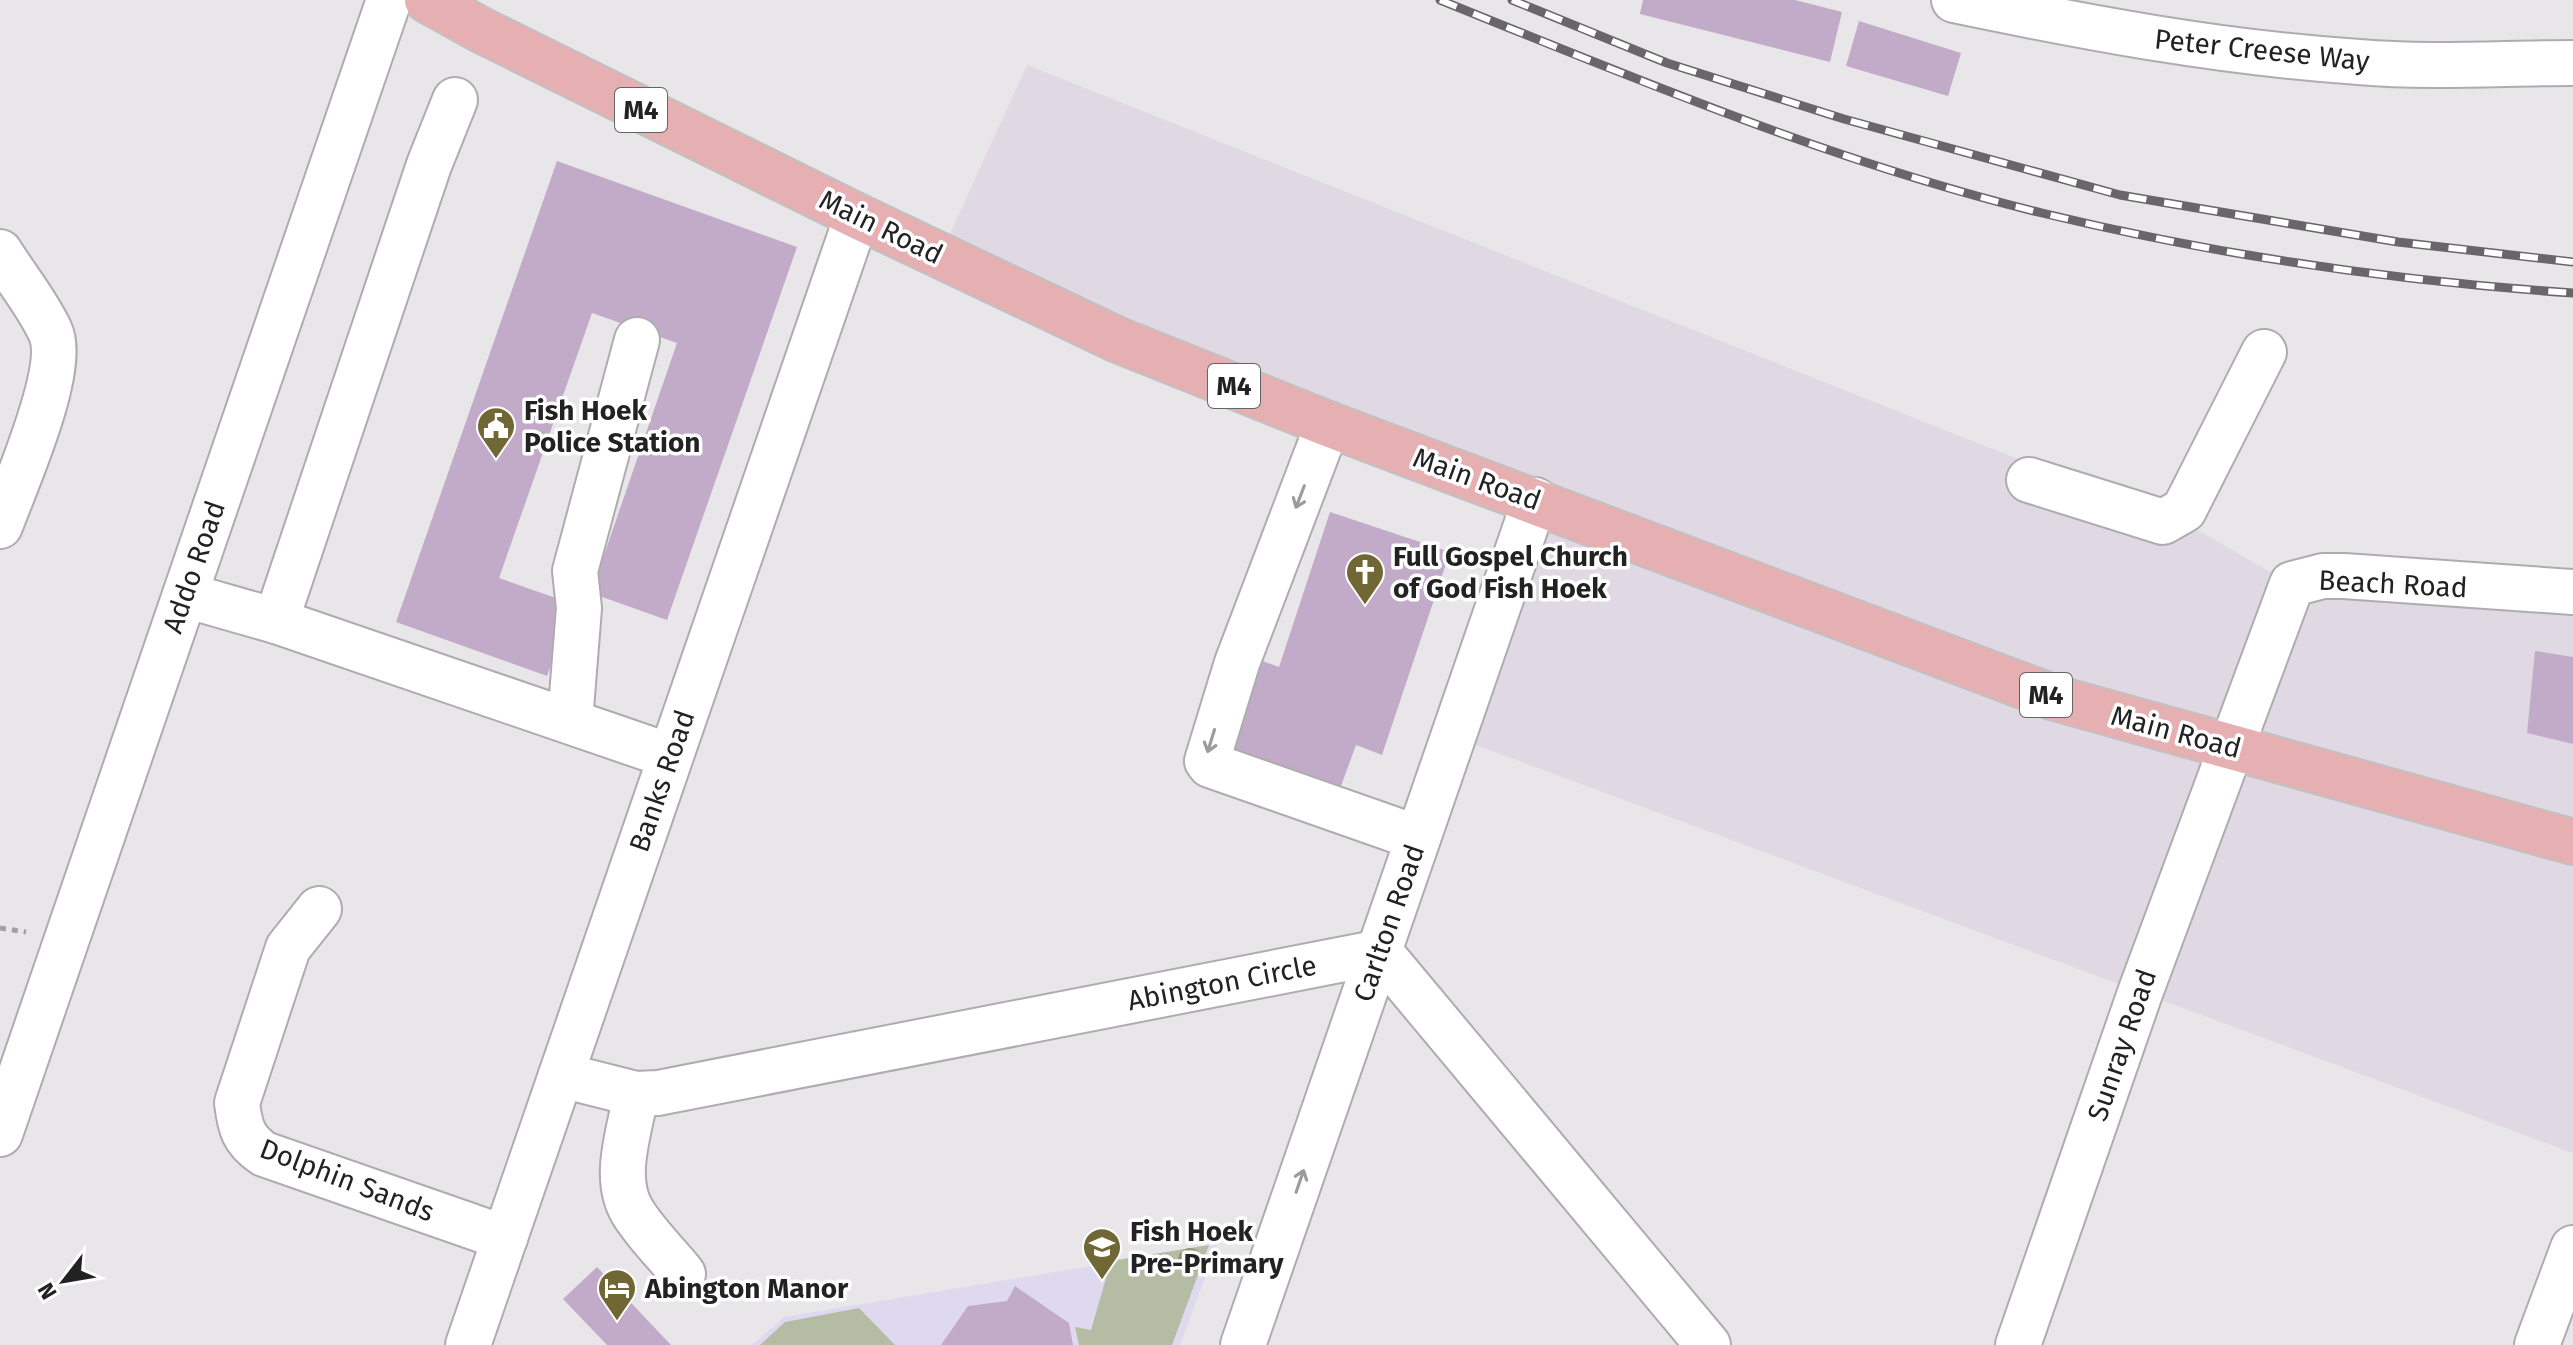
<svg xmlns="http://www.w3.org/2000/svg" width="2573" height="1345" viewBox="0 0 2573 1345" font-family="'Fira Sans',sans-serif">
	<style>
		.built { fill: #e0d8e2 }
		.education { fill: #dfd9ef }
		.green { fill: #b5bca4 }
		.building { fill: #c2abc8 }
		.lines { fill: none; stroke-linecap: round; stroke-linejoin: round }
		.minor-casing { stroke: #aeacaf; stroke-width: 48 }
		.major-casing { stroke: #c1c1c1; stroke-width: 48 }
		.path { stroke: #a2a0a3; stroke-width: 5; stroke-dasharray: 6 6; stroke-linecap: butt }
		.minor { stroke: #fff; stroke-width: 44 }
		.major { stroke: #e6b0b3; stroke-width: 44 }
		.rail-casing { stroke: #686668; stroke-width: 9 }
		.rail { stroke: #fff; stroke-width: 6; stroke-dasharray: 18; stroke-linecap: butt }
		.tree { fill: #92977c }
		.oneway { stroke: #9c9c9c }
		.labels { text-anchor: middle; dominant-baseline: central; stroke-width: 7; stroke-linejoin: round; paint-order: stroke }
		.shield { fill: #fff; stroke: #656465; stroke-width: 2 }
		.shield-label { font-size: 26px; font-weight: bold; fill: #232223 }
		.street-label { font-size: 28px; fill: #232223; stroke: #fff }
		.poi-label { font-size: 28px; font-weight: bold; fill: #232223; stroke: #fff; text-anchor: start }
	</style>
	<rect width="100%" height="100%" fill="#e8e6e9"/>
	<!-- built -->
	<path class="built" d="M1027,65L2201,532L2291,584L2573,592V1153L1455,737L1535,500L940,256Z"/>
	<!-- education -->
	<path class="education" d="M1217,1245L1180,1345H752L784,1317Z"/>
	<!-- green -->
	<g class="green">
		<path d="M1209,1245L1172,1345H1079L1075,1327L1091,1330L1111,1261Z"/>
		<path d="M859,1308L895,1345H760L785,1322Z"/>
	</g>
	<!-- building -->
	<g class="building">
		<path d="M1643,0H1795L1842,12L1830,62L1640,14Z"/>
		<path d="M1859,21L1961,53L1948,96L1846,66Z"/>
		<path d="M557,161L797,247L667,620L591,593L677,343L592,313L499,578L573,604L547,676L396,622Z"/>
		<path d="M1330,512L1450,552L1382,755L1356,745L1334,805L1218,762L1257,659L1279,667Z"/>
		<path d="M2535,651L2573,657V744L2527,733Z"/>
		<path d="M597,1267L671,1345H607L563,1299Z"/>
		<path d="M1015,1286L1069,1323L1073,1345H941L968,1306L1007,1301Z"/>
	</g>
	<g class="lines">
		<defs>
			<g id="minor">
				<path d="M1954,0C2088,28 2222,53 2359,62C2430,68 2502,63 2573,63"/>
				<path d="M0,252C16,278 37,303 50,331C68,368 15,485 0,526"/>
				<path d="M1328,424L1237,663L1207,761L1210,765L1418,838"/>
				<path d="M2029,480L2163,522L2184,510L2264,352"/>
				<path d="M185,595L276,621L429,165L455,100"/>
				<path d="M276,621L670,756"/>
				<path d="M570,721L579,608L575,571L637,340"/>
				<path d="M319,909L288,948L237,1103C240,1127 243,1140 264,1154L505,1238"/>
				<path d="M1380,952L1708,1345"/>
				<path d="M561,1075L636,1094L658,1093L1380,952"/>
				<path d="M636,1094C630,1130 612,1177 632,1211C645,1233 667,1254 683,1274"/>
				<path d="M0,1134L389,0"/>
				<path d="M468,1345L857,216"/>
				<path d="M1243,1345L1535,500"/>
				<path d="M2018,1345L2140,993L2292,584L2323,576H2344L2573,592"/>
				<path d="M2537,1345L2573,1248"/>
			</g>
			<path id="major" d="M427,0L481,30L857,216L1118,340L1328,424L2055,698L2573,842"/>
		</defs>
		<!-- minor casing -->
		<use href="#minor" class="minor-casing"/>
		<!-- major casing -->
		<use href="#major" class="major-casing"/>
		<!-- path -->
		<path class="path" d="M0,928L26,932"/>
		<!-- minor -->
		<use href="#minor" class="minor"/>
		<!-- major -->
		<use href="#major" class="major"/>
		<defs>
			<g id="rail">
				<path d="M1440,0C1636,79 1836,163 2042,213C2216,255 2395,281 2573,293"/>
				<path d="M1512,0L1667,63L1844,119L2120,195L2398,242L2573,262"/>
			</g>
		</defs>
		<!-- rail casing -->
		<use href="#rail" class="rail-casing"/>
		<!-- rail -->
		<use href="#rail" class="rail"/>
	</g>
	<!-- trees -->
	<circle class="tree" cx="1190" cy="1260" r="12"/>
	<!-- one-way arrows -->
	<defs><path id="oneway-shaft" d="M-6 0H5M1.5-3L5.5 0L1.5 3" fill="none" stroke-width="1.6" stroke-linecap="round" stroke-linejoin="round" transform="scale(2)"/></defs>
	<g class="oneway">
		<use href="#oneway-shaft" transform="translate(1300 497) rotate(111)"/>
		<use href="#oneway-shaft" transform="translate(1211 741) rotate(107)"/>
		<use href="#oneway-shaft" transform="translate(1300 1181) rotate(-71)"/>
	</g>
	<!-- icons -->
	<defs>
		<symbol id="civic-pin" viewBox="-11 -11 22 30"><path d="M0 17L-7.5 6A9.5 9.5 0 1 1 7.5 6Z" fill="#706734" stroke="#fff"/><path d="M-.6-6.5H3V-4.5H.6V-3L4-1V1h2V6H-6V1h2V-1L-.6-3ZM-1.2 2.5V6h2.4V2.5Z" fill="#fff"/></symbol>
		<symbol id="church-pin" viewBox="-11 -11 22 30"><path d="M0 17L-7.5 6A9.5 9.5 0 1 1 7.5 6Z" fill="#706734" stroke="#fff"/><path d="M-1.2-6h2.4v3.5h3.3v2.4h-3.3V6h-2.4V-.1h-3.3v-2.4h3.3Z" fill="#fff"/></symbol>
		<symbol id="school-pin" viewBox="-11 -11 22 30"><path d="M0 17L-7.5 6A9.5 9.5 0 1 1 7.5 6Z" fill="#706734" stroke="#fff"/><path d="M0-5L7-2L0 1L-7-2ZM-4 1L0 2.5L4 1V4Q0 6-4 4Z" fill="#fff"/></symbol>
		<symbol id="hotel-pin" viewBox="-11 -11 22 30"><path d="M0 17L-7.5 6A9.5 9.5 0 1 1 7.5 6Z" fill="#706734" stroke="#fff"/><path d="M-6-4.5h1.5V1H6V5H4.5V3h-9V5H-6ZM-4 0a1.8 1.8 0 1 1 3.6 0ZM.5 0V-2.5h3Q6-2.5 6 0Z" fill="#fff"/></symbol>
	</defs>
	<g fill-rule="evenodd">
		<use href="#civic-pin" x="474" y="404" width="44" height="60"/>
		<use href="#church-pin" x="1343" y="550" width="44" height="60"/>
		<use href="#school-pin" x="1080" y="1225" width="44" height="60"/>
		<use href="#hotel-pin" x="595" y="1266" width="44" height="60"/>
	</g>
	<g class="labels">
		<!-- shield labels -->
		<g class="shield">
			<rect x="615" y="88" width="52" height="44" rx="6"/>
			<rect x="1208" y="364" width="52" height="44" rx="6"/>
			<rect x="2020" y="673" width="52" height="44" rx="6"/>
		</g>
		<g class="shield-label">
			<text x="641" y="110">M4</text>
			<text x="1234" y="386">M4</text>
			<text x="2046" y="695">M4</text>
		</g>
		<!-- street labels -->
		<g class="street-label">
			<text transform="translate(2262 50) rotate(6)">Peter Creese Way</text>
			<text transform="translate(881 227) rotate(26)">Main Road</text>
			<text transform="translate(1477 479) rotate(20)">Main Road</text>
			<text transform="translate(194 567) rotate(-71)">Addo Road</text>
			<text transform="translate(2393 584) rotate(3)">Beach Road</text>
			<text transform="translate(2176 732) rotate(15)">Main Road</text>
			<text transform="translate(662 781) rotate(-71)">Banks Road</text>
			<text transform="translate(1389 923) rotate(-71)">Carlton Road</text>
			<text transform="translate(1222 983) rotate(-11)">Abington Circle</text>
			<text transform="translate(2122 1045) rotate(-71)">Sunray Road</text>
			<text transform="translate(347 1180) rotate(21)">Dolphin Sands</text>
		</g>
		<!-- poi labels -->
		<g class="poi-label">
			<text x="524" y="410">Fish Hoek<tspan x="524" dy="32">Police Station</tspan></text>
			<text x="1393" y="556">Full Gospel Church<tspan x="1393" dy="32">of God Fish Hoek</tspan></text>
			<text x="1130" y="1231">Fish Hoek<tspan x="1130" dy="32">Pre-Primary</tspan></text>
			<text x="645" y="1288">Abington Manor</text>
		</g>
	</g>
	<!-- north arrow -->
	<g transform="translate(64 1281) rotate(239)" stroke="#ffffff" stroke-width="6" paint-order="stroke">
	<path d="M0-6L14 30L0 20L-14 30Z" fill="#232223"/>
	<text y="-12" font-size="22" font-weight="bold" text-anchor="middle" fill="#232223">N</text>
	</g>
</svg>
